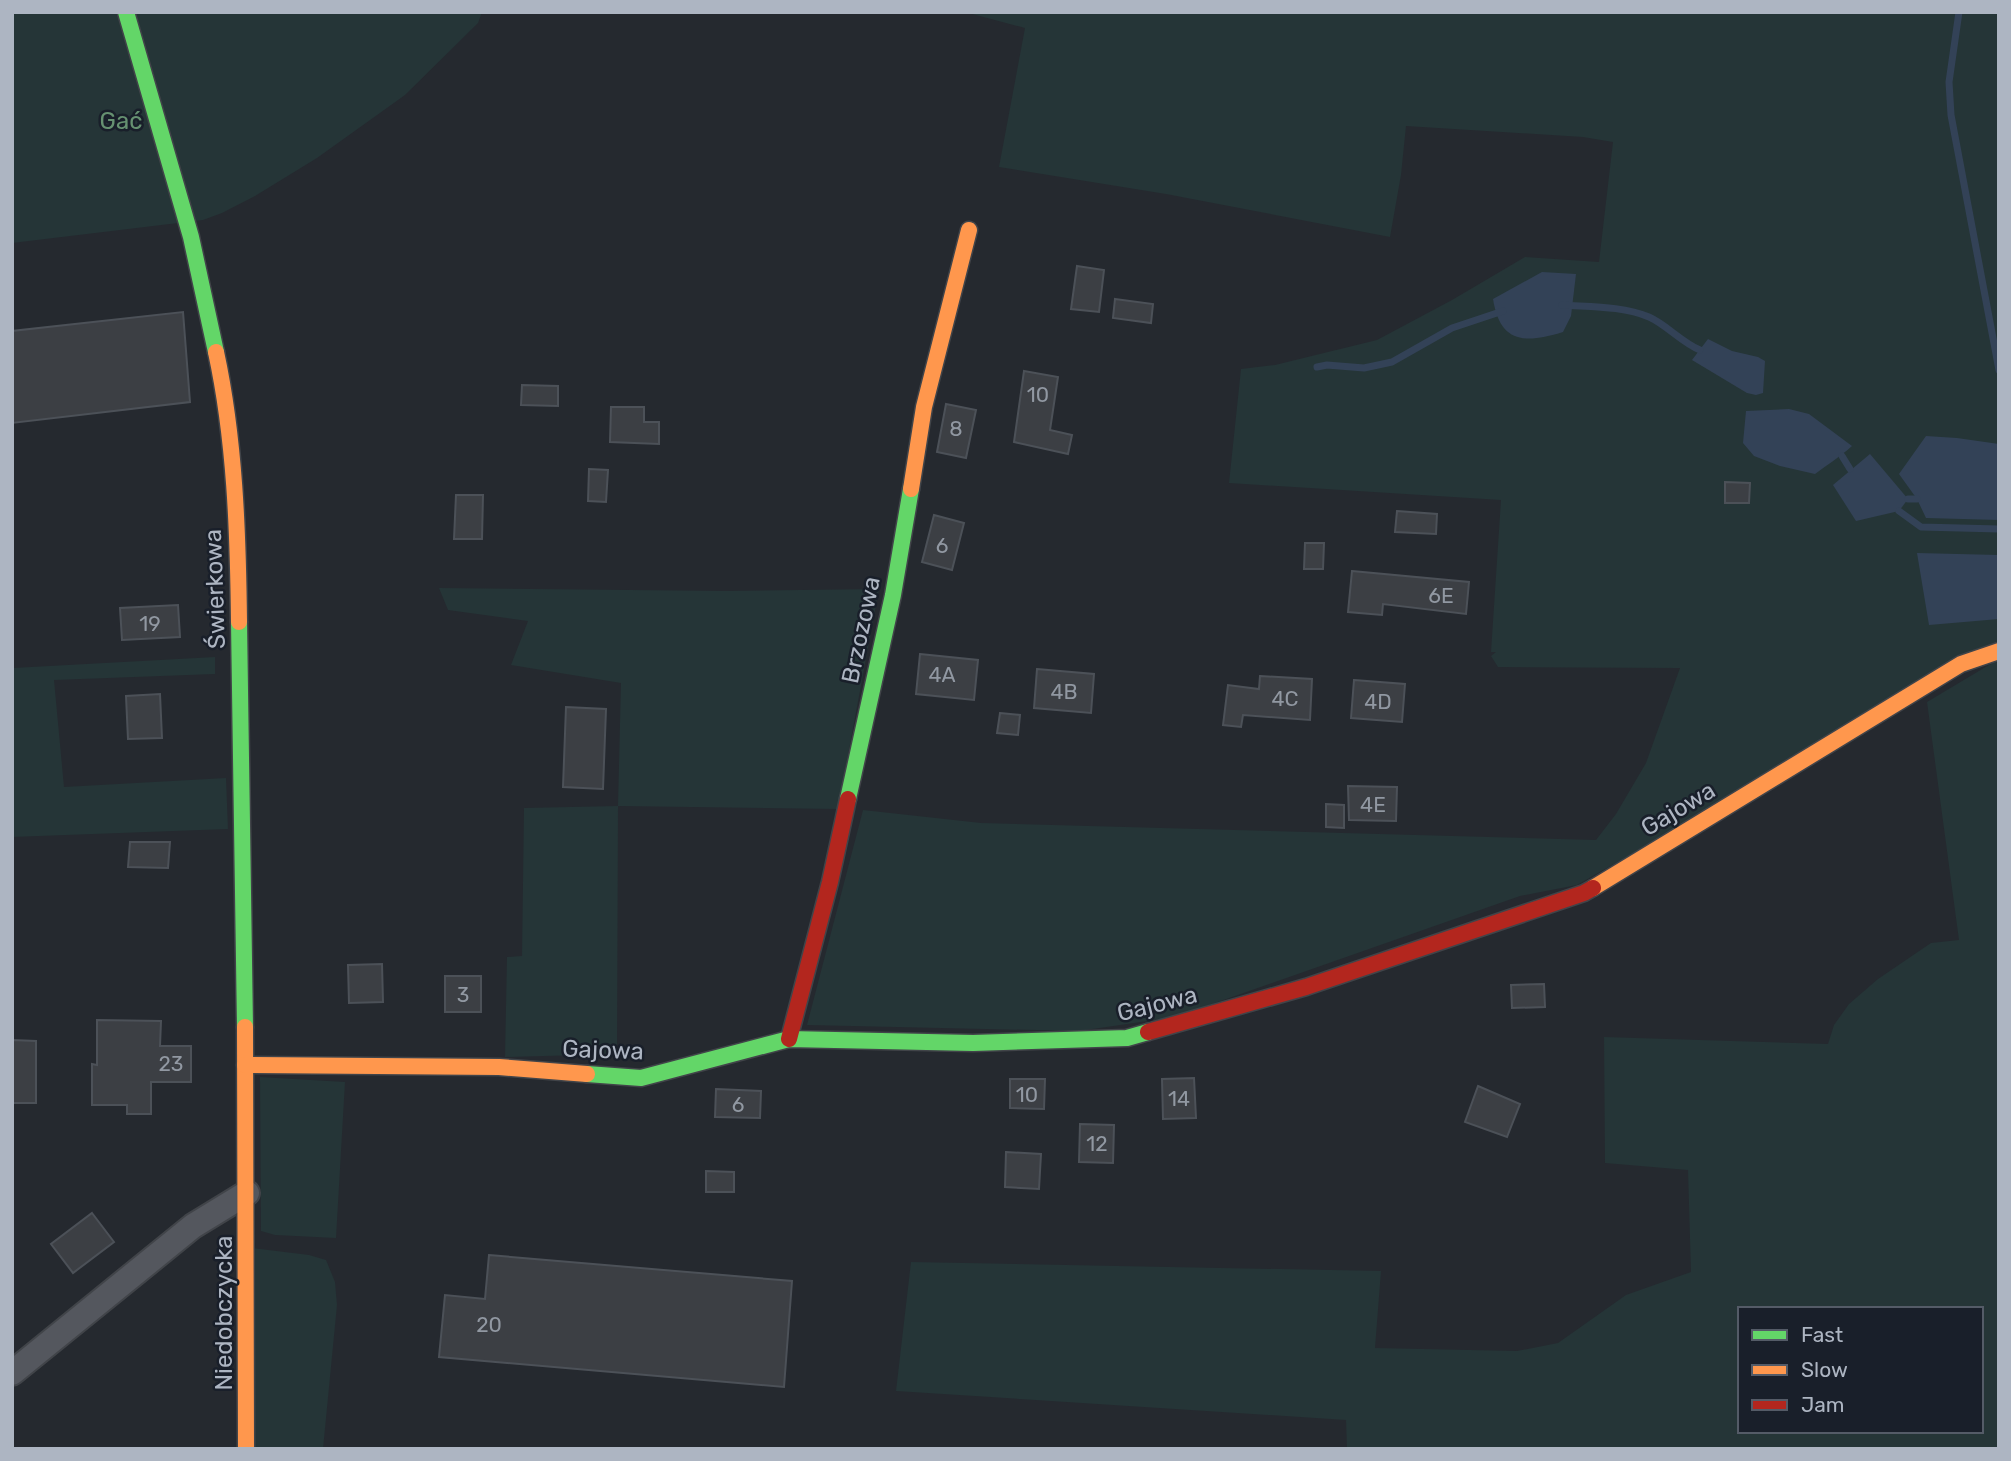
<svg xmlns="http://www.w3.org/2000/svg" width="2011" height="1461" viewBox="0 0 2011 1461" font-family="Rubik,sans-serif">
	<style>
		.green { fill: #253537; fill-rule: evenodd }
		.water { fill: #334257 }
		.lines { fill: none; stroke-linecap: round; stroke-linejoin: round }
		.stream { stroke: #334257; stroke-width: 7 }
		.building { fill: #3c3f44; stroke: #4c5158; stroke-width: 2 }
		.street-casing { stroke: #414449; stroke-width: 28 }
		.fast-casing { stroke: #414449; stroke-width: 19 }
		.slow-casing { stroke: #414449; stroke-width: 19 }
		.jam-casing { stroke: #414449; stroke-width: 19 }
		.street { stroke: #54575e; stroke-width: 24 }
		.fast { stroke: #63d668; stroke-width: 16 }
		.slow { stroke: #ff974d; stroke-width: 16 }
		.jam { stroke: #b3261e; stroke-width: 16 }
		.labels { text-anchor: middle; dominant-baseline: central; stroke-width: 5; stroke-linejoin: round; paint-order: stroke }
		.number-label { font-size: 21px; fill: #9198a2 }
		.park-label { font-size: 24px; fill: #669171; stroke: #191f2a }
		.street-label { font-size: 24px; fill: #adb5c2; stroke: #191f2a }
	</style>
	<rect width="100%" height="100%" fill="#25292f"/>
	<!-- green -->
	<g class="green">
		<path d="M12,12H482L478,23L405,95L317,158L255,196L222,213L203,220L12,243Z"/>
		<path d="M965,12H1999V646L1577,885L1520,896L1175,1017L1079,1031L807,1025L863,810L981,823L1596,840L1616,814L1646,763L1680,668L1498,667L1491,656L1496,652H1491L1501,500L1229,483L1241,369L1275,365L1377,340L1452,300L1525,257L1599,262L1613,142L1583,137L1406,126L1401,175L1390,237L1166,194L999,167L1025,28Z"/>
		<path d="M439,588L726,591L879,589L838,809L618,806L617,1054L505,1057L507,957L522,956L524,808L618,806L621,683L511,665L528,621L448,610Z"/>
		<path d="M12,654L13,668L215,657V674L54,680L64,787L226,778L228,829L12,837Z"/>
		<path d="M1999,659V1449H1347L1346,1420L896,1391L911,1262L1381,1271L1375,1348L1517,1351L1558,1343L1626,1295L1691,1272L1688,1170L1605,1163L1604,1037L1828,1044L1834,1025L1849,1004L1878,979L1931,943L1959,940L1927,702ZM1740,1309H1981V1431H1740Z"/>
		<path d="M260,1077L345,1082L336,1238L275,1235L261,1231Z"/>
		<path d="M252,1248L309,1255L326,1260L335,1282L337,1305L323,1449H253Z"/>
	</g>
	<!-- water -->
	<g class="water">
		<path d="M1542,272L1576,274L1571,316L1563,332C1524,344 1500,343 1493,299Z"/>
		<path d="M1708,339L1732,351L1758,357L1765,361L1763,393L1756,395L1747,393L1692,360Z"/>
		<path d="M1789,409L1809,414L1852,446C1840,457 1828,464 1815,474L1780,466L1754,456L1743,443L1746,411Z"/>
		<path d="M1926,436L1957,438L1999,444V520L1926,518L1917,499L1899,474Z"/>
		<path d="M1870,454L1908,499L1899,511L1856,521L1833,485Z"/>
		<path d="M1917,553L1999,555V619L1929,625Z"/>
	</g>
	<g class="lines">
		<!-- stream -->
		<g class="stream">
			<path d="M1959,12L1949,82L1951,115L1999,370"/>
			<path d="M1562,305C1590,307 1623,306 1649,317C1667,325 1681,342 1700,350"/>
			<path d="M1317,367L1327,365L1364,368L1392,362L1452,328L1503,311"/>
			<path d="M1842,456L1850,469"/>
			<path d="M1908,499H1917"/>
			<path d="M1899,511L1921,527L1999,529"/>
		</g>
	</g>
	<!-- building -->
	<g class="building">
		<path d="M1077,266L1104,270L1099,312L1071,309Z"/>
		<path d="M1115,299L1153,304L1151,323L1113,318Z"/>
		<path d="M183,312L190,402L12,423V331Z"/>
		<path d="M1024,371L1058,377L1050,430L1072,435L1068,454L1014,442Z"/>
		<path d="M522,385L558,386V406L521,405Z"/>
		<path d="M946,404L976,410L966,458L937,452Z"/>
		<path d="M611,407H644V422H659V444L610,442Z"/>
		<path d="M589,469L608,470L606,502L588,501Z"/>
		<path d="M1725,482L1750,483L1749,503H1725Z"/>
		<path d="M456,495H483L482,539H454Z"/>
		<path d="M1397,511L1437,514L1436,534L1395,532Z"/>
		<path d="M934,515L964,523L952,570L922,562Z"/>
		<path d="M1305,543H1324L1323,569H1304Z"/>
		<path d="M1352,571L1469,582L1466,614L1383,604L1382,615L1348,612Z"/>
		<path d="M178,605L180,637L122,640L120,608Z"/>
		<path d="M920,654L978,660L974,700L916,694Z"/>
		<path d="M1037,669L1094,674L1091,713L1034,708Z"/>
		<path d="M1260,676L1312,679L1310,720L1243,715L1241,727L1223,725L1228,685L1259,689Z"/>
		<path d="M1354,680L1405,684L1402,722L1351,718Z"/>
		<path d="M160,694L162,738L128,739L126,696Z"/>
		<path d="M566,707L606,709L603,789L563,787Z"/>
		<path d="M1000,713L1020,715L1018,735L997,733Z"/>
		<path d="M1348,786L1397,787L1396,821L1349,820Z"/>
		<path d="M1326,804L1344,805V828L1326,827Z"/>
		<path d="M130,842H170L168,868L128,867Z"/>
		<path d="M382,964L383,1002L349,1003L348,965Z"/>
		<rect x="445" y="976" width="36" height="36"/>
		<path d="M1544,984L1545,1007L1512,1008L1511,985Z"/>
		<path d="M97,1020L161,1021L160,1046H191V1082H151V1114H127V1105H92V1064L97,1065Z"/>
		<path d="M12,1040L36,1041V1103H12Z"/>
		<path d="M1194,1078L1196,1118L1163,1119L1162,1079Z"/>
		<path d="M1010,1079H1045L1044,1109L1010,1108Z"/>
		<path d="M1478,1086L1520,1104L1507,1137L1465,1122Z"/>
		<path d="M716,1089L761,1091L760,1118L715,1117Z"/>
		<path d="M1080,1124L1114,1125L1113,1163L1079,1162Z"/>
		<path d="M1006,1152L1041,1154L1039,1189L1005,1187Z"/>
		<path d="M706,1171L734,1172V1192H706Z"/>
		<path d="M92,1213L114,1242L73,1273L51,1244Z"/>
		<path d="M489,1255L792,1281L784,1387L439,1357L445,1295L485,1299Z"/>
	</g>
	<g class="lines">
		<defs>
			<path id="street" d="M12,1373L193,1226L247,1193"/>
			<g id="fast">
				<path d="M126,12L191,237L216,352"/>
				<path d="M239,622L245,1027"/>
				<path d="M848,799L893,595L911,489"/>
				<path d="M587,1074L641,1078L789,1039L973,1043L1127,1038L1148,1032"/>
			</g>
			<g id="slow">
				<path d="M216,352C235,440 238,532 239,622"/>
				<path d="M911,489L924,407L969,230"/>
				<path d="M1593,888L1961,664L1999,651"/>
				<path d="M245,1027L246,1449"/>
				<path d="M245,1065L499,1067L587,1074"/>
			</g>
			<g id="jam">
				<path d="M1148,1032L1306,987L1584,893L1593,888"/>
				<path d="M789,1039L830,882L848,799"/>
			</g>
		</defs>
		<!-- street casing -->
		<use href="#street" class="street-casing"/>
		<!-- fast casing -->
		<use href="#fast" class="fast-casing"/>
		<!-- slow casing -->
		<use href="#slow" class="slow-casing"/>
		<!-- jam casing -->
		<use href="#jam" class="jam-casing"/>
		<!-- street -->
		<use href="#street" class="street"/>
		<!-- fast -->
		<use href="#fast" class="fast"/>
		<!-- slow -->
		<use href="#slow" class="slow"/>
		<!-- jam -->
		<use href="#jam" class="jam"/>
	</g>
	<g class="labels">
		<!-- number labels -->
		<g class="number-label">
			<text x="1038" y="394">10</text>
			<text x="956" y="428">8</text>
			<text x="942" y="545">6</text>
			<text x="1441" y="595">6E</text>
			<text x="150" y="623">19</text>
			<text x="942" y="674">4A</text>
			<text x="1064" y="691">4B</text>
			<text x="1285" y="698">4C</text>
			<text x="1378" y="701">4D</text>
			<text x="1373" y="804">4E</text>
			<text x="463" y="994">3</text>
			<text x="171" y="1063">23</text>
			<text x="1027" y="1094">10</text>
			<text x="1179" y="1098">14</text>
			<text x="738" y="1104">6</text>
			<text x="1097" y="1143">12</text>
			<text x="489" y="1324">20</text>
		</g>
		<!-- park labels -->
		<g class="park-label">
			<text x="121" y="121">Gać</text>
		</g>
		<!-- street labels -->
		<g class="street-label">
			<text transform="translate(215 589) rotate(-92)">Świerkowa</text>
			<text transform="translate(861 630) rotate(-78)">Brzozowa</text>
			<text transform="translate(1678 809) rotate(-31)">Gajowa</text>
			<text transform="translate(1157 1004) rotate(-14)">Gajowa</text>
			<text transform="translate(603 1050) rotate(2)">Gajowa</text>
			<text transform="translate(224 1313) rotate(-90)">Niedobczycka</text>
		</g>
	</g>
	<!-- border -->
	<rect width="2011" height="1461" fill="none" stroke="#adb5c2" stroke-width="28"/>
	<!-- legend -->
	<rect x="1738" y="1307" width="245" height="126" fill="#191f2a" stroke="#545b67" stroke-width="2"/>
	<rect x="1752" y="1330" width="35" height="10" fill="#63d668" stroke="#545b67" stroke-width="2"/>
	<text x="1801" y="1342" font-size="21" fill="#adb5c2">Fast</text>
	<rect x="1752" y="1365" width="35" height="10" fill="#ff974d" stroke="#545b67" stroke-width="2"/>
	<text x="1801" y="1377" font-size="21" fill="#adb5c2">Slow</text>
	<rect x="1752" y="1400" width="35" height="10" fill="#b3261e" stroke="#545b67" stroke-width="2"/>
	<text x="1801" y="1412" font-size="21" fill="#adb5c2">Jam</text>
</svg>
